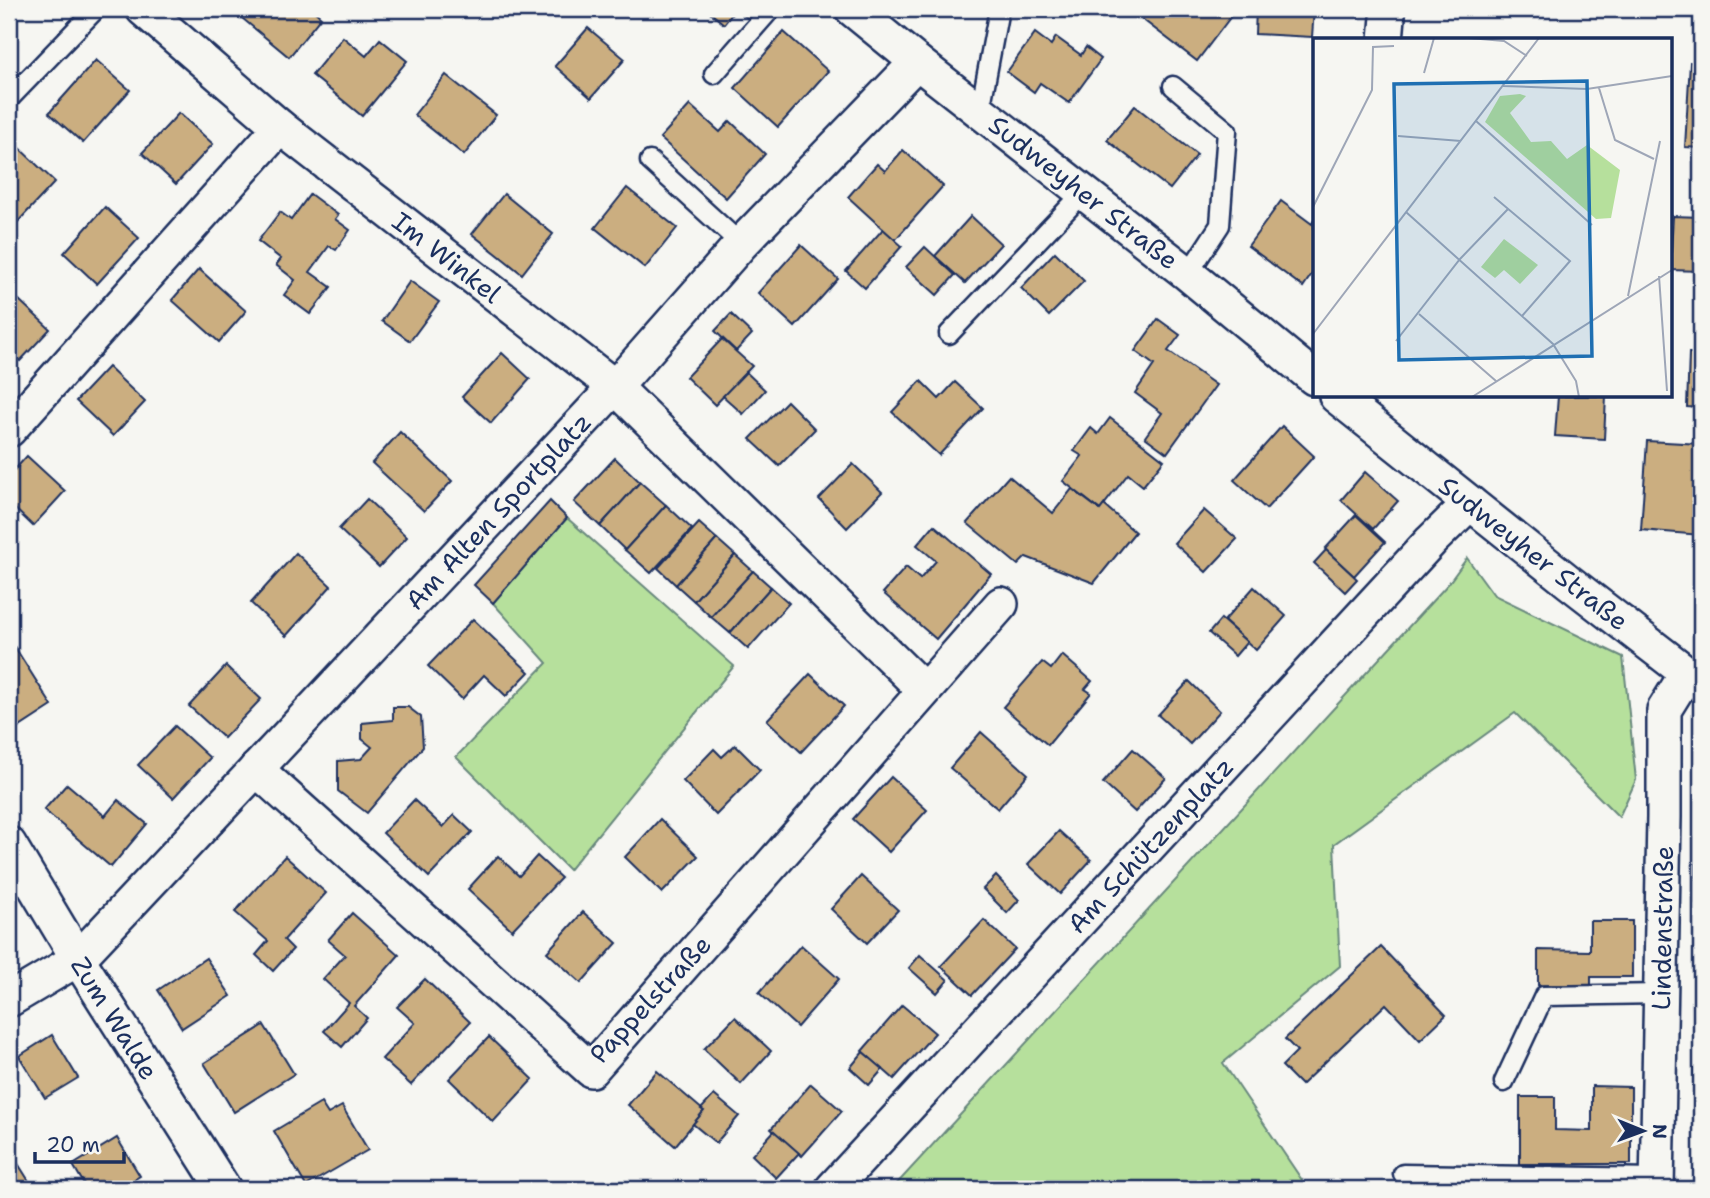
<svg xmlns="http://www.w3.org/2000/svg" width="1710" height="1198" viewBox="0 0 1710 1198" font-family="'Shantell Sans',sans-serif">
	<style>
		.green { fill: #b6e09c; stroke: #68887d; stroke-width: 2 }
		.building { fill: #cbae80; stroke: #1b2f5e; stroke-width: 2 }
		.lines { fill: none; stroke-linecap: round; stroke-linejoin: round }
		.service-casing { stroke: #1b2f5e; stroke-width: 23 }
		.minor-casing { stroke: #1b2f5e; stroke-width: 38 }
		.service { stroke: #f6f6f2; stroke-width: 18 }
		.minor { stroke: #f6f6f2; stroke-width: 33 }
		.labels { text-anchor: middle; dominant-baseline: central; stroke-width: 5; stroke-linejoin: round; paint-order: stroke }
		.street-label { font-size: 26px; fill: #1b2f5e; stroke: #f6f6f2 }
		.inset-road { fill: none; stroke: #9ea6b7; stroke-width: 2 }
		.view { fill: #1f6fb2; fill-opacity: 0.15; stroke: #1f6fb2; stroke-width: 3.5 }
		.inset-edge { fill: none; stroke: #1b2f5e; stroke-width: 3.5 }
	</style>
	<rect width="100%" height="100%" fill="#f6f6f2"/>
	<filter id="ink" filterUnits="userSpaceOnUse"><feTurbulence type="fractalNoise" baseFrequency=".0143" numOctaves="2"/><feDisplacementMap in="SourceGraphic" scale="14" xChannelSelector="R" yChannelSelector="G"/><feConvolveMatrix kernelMatrix="1 2 1 2 8 2 1 2 1" color-interpolation-filters="sRGB"/></filter>
	<g filter="url(#ink)">
		<!-- green -->
		<g class="green">
			<path d="M567,518L734,666L569,870L456,757L547,663L493,603Z"/>
			<path d="M1467,558L1494,595L1623,657L1636,780L1619,817L1515,713L1334,844L1340,966L1223,1063L1308,1189H892L1448,584Z"/>
		</g>
		<!-- building -->
		<g class="building">
			<path d="M242,9H312L321,17L289,57L237,14Z"/>
			<path d="M706,9H761L751,21L736,9L724,24Z"/>
			<path d="M1150,9H1225L1232,15L1197,61L1142,19Z"/>
			<path d="M1256,9H1314L1312,37L1255,34Z"/>
			<path d="M588,28L625,59L591,98L555,66Z"/>
			<path d="M784,32L828,71L778,127L735,88Z"/>
			<path d="M1035,33L1051,45L1056,37L1081,55L1086,47L1101,59L1069,103L1040,83L1034,92L1007,72Z"/>
			<path d="M343,37L366,56L380,39L407,61L362,116L312,75Z"/>
			<path d="M96,60L130,90L83,143L49,113Z"/>
			<path d="M1690,62L1701,63V148L1685,147Z"/>
			<path d="M446,75L496,115L464,155L414,115Z"/>
			<path d="M690,105L720,132L730,121L765,154L726,198L660,138Z"/>
			<path d="M1135,106L1197,155L1170,189L1107,140Z"/>
			<path d="M179,113L213,144L176,184L142,153Z"/>
			<path d="M16,145L55,182L14,226L9,221V153Z"/>
			<path d="M903,150L943,186L895,240L848,197L877,164L885,171Z"/>
			<path d="M627,188L677,228L645,268L595,228Z"/>
			<path d="M310,194L338,215L335,219L350,230L336,250L329,246L310,272L331,287L310,314L284,295L295,280L276,265L281,259L258,241L280,212L291,220Z"/>
			<path d="M504,194L553,234L522,274L472,234Z"/>
			<path d="M1281,201L1312,224L1314,220V271L1303,287L1248,246Z"/>
			<path d="M105,207L139,238L97,284L64,253Z"/>
			<path d="M971,216L1001,244L965,283L935,256Z"/>
			<path d="M1673,216L1701,217V271L1670,270Z"/>
			<path d="M883,229L902,246L865,288L846,271Z"/>
			<path d="M801,245L838,279L795,327L758,293Z"/>
			<path d="M925,247L955,275L937,295L906,267Z"/>
			<path d="M1055,252L1084,281L1049,316L1021,288Z"/>
			<path d="M199,269L246,311L219,342L172,300Z"/>
			<path d="M410,281L439,302L410,341L382,321Z"/>
			<path d="M18,299L50,329L20,361L9,351V309Z"/>
			<path d="M731,314L752,334L736,351L715,331Z"/>
			<path d="M1158,319L1180,335L1168,351L1216,385L1167,453L1145,437L1162,413L1135,393L1154,365L1135,351Z"/>
			<path d="M722,339L752,366L715,405L686,377Z"/>
			<path d="M502,353L530,379L491,423L462,397Z"/>
			<path d="M1689,353H1701V408L1687,407Z"/>
			<path d="M108,367L145,402L113,436L76,401Z"/>
			<path d="M746,372L765,390L743,414L723,396Z"/>
			<path d="M921,381L939,399L955,382L983,408L939,455L892,412Z"/>
			<path d="M1558,396H1606L1604,439L1555,436Z"/>
			<path d="M787,401L815,429L779,466L750,439Z"/>
			<path d="M1110,418L1164,460L1143,486L1128,474L1100,510L1063,481L1082,456L1074,451L1091,428L1098,434Z"/>
			<path d="M1282,426L1314,456L1266,509L1234,480Z"/>
			<path d="M400,432L452,481L424,511L372,463Z"/>
			<path d="M1647,441L1701,444V535L1641,530Z"/>
			<path d="M27,456L65,491L33,526L9,503V476Z"/>
			<path d="M615,458L640,482L600,526L574,502Z"/>
			<path d="M853,464L882,492L847,528L819,499Z"/>
			<path d="M1365,472L1398,501L1373,529L1341,500Z"/>
			<path d="M1009,476L1053,513L1072,489L1100,510L1104,505L1135,532L1094,583L1026,557L1018,565L967,523Z"/>
			<path d="M640,482L666,505L625,550L600,526Z"/>
			<path d="M367,499L407,537L379,567L339,529Z"/>
			<path d="M550,501L567,518L493,603L474,585Z"/>
			<path d="M666,505L692,529L651,573L625,550Z"/>
			<path d="M1204,510L1237,539L1206,572L1174,543Z"/>
			<path d="M1356,515L1385,542L1354,576L1325,549Z"/>
			<path d="M699,523L717,539L676,585L658,568Z"/>
			<path d="M934,525L991,574L936,639L883,593L906,567L920,579L936,561L917,545Z"/>
			<path d="M717,539L735,555L694,601L676,585Z"/>
			<path d="M1326,550L1357,579L1345,592L1314,563Z"/>
			<path d="M296,553L331,586L286,636L251,603Z"/>
			<path d="M735,555L753,571L711,617L694,601Z"/>
			<path d="M753,571L771,587L730,633L711,617Z"/>
			<path d="M771,587L789,603L748,649L730,633Z"/>
			<path d="M1254,587L1286,616L1256,650L1224,621Z"/>
			<path d="M473,619L529,672L506,696L484,675L462,699L428,666Z"/>
			<path d="M1221,619L1247,642L1235,656L1209,633Z"/>
			<path d="M11,641L52,706L15,730L9,720V642Z"/>
			<path d="M1062,655L1092,681L1085,689L1091,693L1048,745L1003,707L1042,662L1051,669Z"/>
			<path d="M226,666L261,699L224,738L189,706Z"/>
			<path d="M810,674L844,706L801,752L767,720Z"/>
			<path d="M1189,681L1220,711L1190,744L1158,715Z"/>
			<path d="M393,707H408L421,717L423,747L367,813L338,791V761L361,759L372,747L362,739V723L393,720Z"/>
			<path d="M175,726L210,758L173,798L138,765Z"/>
			<path d="M981,732L1028,774L998,809L950,768Z"/>
			<path d="M735,745L760,770L716,815L683,781L714,749L722,757Z"/>
			<path d="M1133,749L1166,778L1135,812L1103,783Z"/>
			<path d="M891,777L927,810L889,852L853,819Z"/>
			<path d="M67,784L105,816L118,800L147,824L111,867L44,810Z"/>
			<path d="M414,800L443,827L454,815L472,832L429,877L383,833Z"/>
			<path d="M660,819L698,856L662,893L625,857Z"/>
			<path d="M1059,831L1091,860L1060,894L1028,864Z"/>
			<rect x="1696" y="838" width="5" height="66"/>
			<path d="M285,856L326,893L284,940L293,949L273,971L256,955L268,941L235,912Z"/>
			<path d="M498,856L519,876L537,856L561,878L512,930L468,889Z"/>
			<path d="M861,876L898,910L867,943L831,909Z"/>
			<path d="M996,876L1019,900L1007,913L983,889Z"/>
			<path d="M583,912L617,943L581,983L547,952Z"/>
			<path d="M352,913L399,955L354,1006L367,1018L342,1047L324,1031L349,1003L323,979L345,955L328,940Z"/>
			<path d="M984,920L1015,949L972,995L941,966Z"/>
			<path d="M1590,921H1632V977H1591V986L1538,985V950L1590,951Z"/>
			<path d="M801,945L839,979L797,1027L759,993Z"/>
			<path d="M1381,947L1446,1015L1420,1040L1386,1004L1301,1085L1282,1066L1297,1051L1285,1039Z"/>
			<path d="M920,955L948,980L937,993L909,968Z"/>
			<path d="M206,958L231,996L182,1028L158,990Z"/>
			<path d="M425,979L470,1022L411,1085L382,1059L415,1023L397,1007Z"/>
			<path d="M1692,981H1701V1024H1693Z"/>
			<path d="M902,1005L935,1033L894,1079L862,1051Z"/>
			<path d="M735,1017L771,1051L741,1084L704,1049Z"/>
			<path d="M264,1025L294,1074L234,1112L204,1063Z"/>
			<path d="M52,1035L78,1078L45,1098L19,1056Z"/>
			<path d="M489,1037L533,1079L493,1122L449,1079Z"/>
			<path d="M863,1052L883,1069L869,1085L850,1068Z"/>
			<rect x="1694" y="1069" width="7" height="44"/>
			<path d="M657,1071L704,1111L675,1146L628,1105Z"/>
			<path d="M811,1084L842,1111L802,1156L771,1129Z"/>
			<path d="M1592,1086L1631,1087V1164H1520V1097H1555V1130L1592,1131Z"/>
			<path d="M714,1095L739,1116L716,1143L693,1124L704,1111L701,1109Z"/>
			<path d="M321,1103L328,1114L342,1106L368,1150L306,1186L274,1131Z"/>
			<path d="M774,1131L799,1153L776,1178L752,1155Z"/>
			<path d="M117,1138L140,1176L119,1189H87L73,1165Z"/>
			<path d="M17,1162L34,1189H9V1167Z"/>
			<path d="M1701,1164V1189H1699L1695,1188Z"/>
		</g>
		<g class="lines">
			<defs>
				<g id="service">
					<path d="M714,74L771,9"/>
					<path d="M1173,86L1227,131L1220,225L1188,274"/>
					<path d="M9,99L96,9"/>
					<path d="M980,111L999,9"/>
					<path d="M650,161L741,244"/>
					<path d="M949,334L1084,192"/>
					<path d="M1504,1082L1544,996L1660,994"/>
					<path d="M1403,1174L1657,1178"/>
				</g>
				<g id="minor">
					<path d="M143,9L280,127L615,387L924,690"/>
					<path d="M852,9L917,62L1188,274L1314,378"/>
					<path d="M1386,40L1388,17"/>
					<path d="M1336,396L1569,582L1701,684"/>
					<path d="M9,430L280,127"/>
					<path d="M256,769L591,1070L1001,604"/>
					<path d="M9,844L78,959L224,1189"/>
					<path d="M9,1000L78,959L615,387L741,244L917,62"/>
					<path d="M832,1189L1431,541L1470,503"/>
					<path d="M1657,1189L1664,817V710L1687,673"/>
				</g>
			</defs>
			<!-- service casing -->
			<use href="#service" class="service-casing"/>
			<!-- minor casing -->
			<use href="#minor" class="minor-casing"/>
			<!-- service -->
			<use href="#service" class="service"/>
			<!-- minor -->
			<use href="#minor" class="minor"/>
		</g>
	</g>
	<g class="labels">
		<!-- street labels -->
		<g class="street-label">
			<text transform="translate(1084 192) rotate(38)">Sudweyher Straße</text>
			<text transform="translate(447 257) rotate(38)">Im Winkel</text>
			<text transform="translate(498 511) rotate(-47)">Am Alten Sportplatz</text>
			<text transform="translate(1534 553) rotate(38)">Sudweyher Straße</text>
			<text transform="translate(1150 845) rotate(-47)">Am Schützenplatz</text>
			<text transform="translate(1662 928) rotate(-89)">Lindenstraße</text>
			<text transform="translate(650 999) rotate(-47)">Pappelstraße</text>
			<text transform="translate(115 1018) rotate(58)">Zum Walde</text>
		</g>
	</g>
	<!-- overview -->
	<g transform="translate(1313 38)">
		<rect width="359" height="359" fill="#f6f6f2"/>
		<path d="M207,56L213,58L197,75L218,104L238,103L254,121L274,107L307,132L298,180L283,181L172,84L187,58ZM191,201L225,227L207,246L191,232L182,240L168,229Z" fill="#b6e09c"/>
		<path class="inset-road" d="M156,0L191,3L214,18M111,35L121,0M190,48L274,51L359,38M286,50L302,102L341,121M163,83L279,187M85,98L148,103M181,159L257,223L209,278M0,169L59,52L60,9L81,8M93,174L240,306L263,343L266,359M346,238L354,353M315,258L347,103M106,276L183,343M0,296L226,0M83,303L147,221L195,171M159,359L359,232"/>
		<path class="view" d="M274,43L279,318L86,322L81,46Z"/>
		<rect width="359" height="359" class="inset-edge"/>
	</g>
	<!-- margin -->
	<rect width="1710" height="1198" fill="none" stroke="#f6f6f2" stroke-width="35"/>
	<rect x="18" y="18" width="1675" height="1163" fill="none" stroke="#1b2f5e" stroke-width="2.5" filter="url(#ink)"/>
	<!-- north arrow -->
	<g transform="translate(1643 1131) rotate(91)" stroke="#f6f6f2" stroke-width="5" paint-order="stroke">
	<path d="M0-5L12 26L0 18L-12 26Z" fill="#1b2f5e"/>
	<text y="-10" font-size="19" font-weight="bold" text-anchor="middle" fill="#1b2f5e">N</text>
	</g>
	<!-- scale -->
	<path d="M35 1152v10h89v-10" fill="none" stroke="#1b2f5e" stroke-width="3.5"/>
	<text x="46" y="1152" font-size="21" fill="#1b2f5e" stroke="#f6f6f2" stroke-width="5" paint-order="stroke">20 m</text>
</svg>
